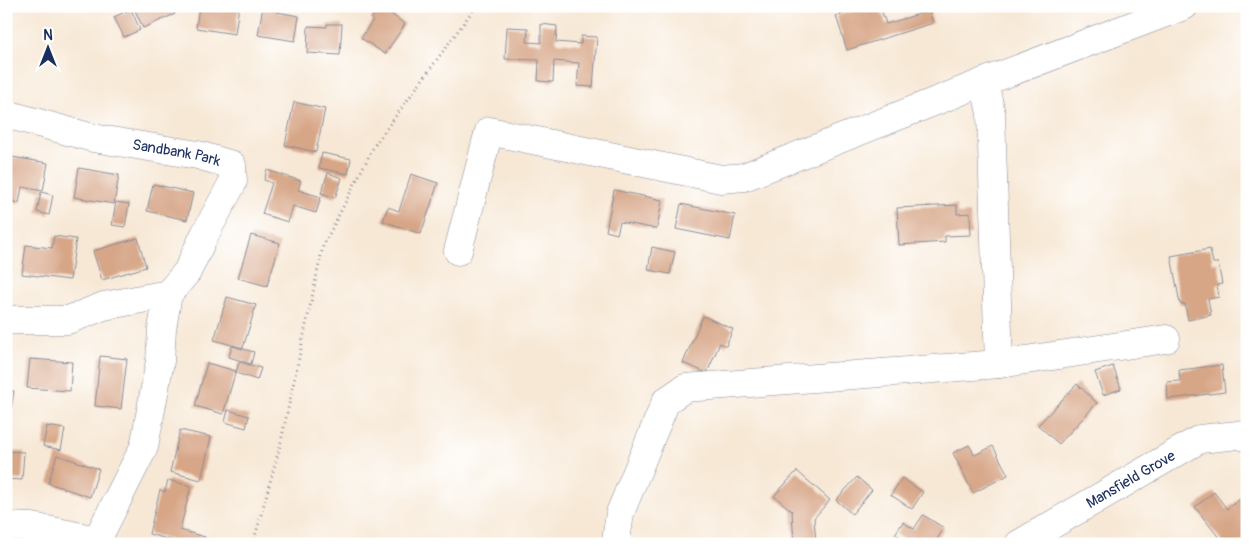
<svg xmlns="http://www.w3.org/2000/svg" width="1253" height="550" viewBox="0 0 1253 550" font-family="Pangolin,sans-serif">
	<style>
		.building { fill: #d7a687 }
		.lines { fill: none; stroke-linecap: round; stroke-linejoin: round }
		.minor-casing { stroke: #898c9a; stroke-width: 29 }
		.path { stroke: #898c9a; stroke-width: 3; stroke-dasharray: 1 4; stroke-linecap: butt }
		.minor { stroke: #fff; stroke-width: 28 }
		.labels { text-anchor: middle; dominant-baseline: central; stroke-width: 5; stroke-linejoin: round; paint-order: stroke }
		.street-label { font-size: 15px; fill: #1b2f5e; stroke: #fff }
	</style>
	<rect width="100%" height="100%" fill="#fff"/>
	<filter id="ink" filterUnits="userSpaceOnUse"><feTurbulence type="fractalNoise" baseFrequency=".02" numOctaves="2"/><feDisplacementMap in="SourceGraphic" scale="10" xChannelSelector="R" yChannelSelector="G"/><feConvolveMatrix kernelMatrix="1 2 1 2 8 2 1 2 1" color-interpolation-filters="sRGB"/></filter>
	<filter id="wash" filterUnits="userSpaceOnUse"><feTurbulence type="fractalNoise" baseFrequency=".0096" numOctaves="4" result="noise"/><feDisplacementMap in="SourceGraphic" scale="20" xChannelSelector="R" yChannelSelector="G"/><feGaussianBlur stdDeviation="1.12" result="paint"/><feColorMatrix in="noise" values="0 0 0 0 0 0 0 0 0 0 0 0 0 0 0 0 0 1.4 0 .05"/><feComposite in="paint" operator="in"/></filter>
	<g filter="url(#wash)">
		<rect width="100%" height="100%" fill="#f7e8d5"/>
		<g id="blocks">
			<!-- building -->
			<g class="building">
				<path d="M133,6H171L175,14L143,28Z"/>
				<path d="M199,6H239L235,34L196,28Z"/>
				<path d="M263,6L278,8L277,12L299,16L295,41L258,35Z"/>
				<path d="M380,6L405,24L385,54L361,38L373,20L371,19Z"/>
				<path d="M868,6H880L886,24L929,11L933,23L847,50L836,16Z"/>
				<path d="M131,9L140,30L124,37L114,17Z"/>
				<path d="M327,24H342L340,55L307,53L308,26L327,27Z"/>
				<path d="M541,24L557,26L556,42L581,44V36L597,37L593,87L577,86L579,63L554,61L553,82L538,81L539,60L505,59L507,27L528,28L527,42L541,43Z"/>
				<path d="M294,102L325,109L316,152L285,145Z"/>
				<path d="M322,153L351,159L348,174L319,168Z"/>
				<path d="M6,156L48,163L43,191L22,187L19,203L6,200Z"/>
				<path d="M79,168L119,175L114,204L74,197Z"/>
				<path d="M267,170L301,181L298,190L321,197L316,213L293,206L288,222L262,214L272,183L264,180Z"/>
				<path d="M328,173L342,178L335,198L321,193Z"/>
				<path d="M411,174L438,183L421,234L383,221L388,207L399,211Z"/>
				<path d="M153,184L193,193L187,220L147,211Z"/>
				<path d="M614,190L662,200L657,229L620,222L617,234L606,231Z"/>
				<path d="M41,192L53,195L49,215L37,212Z"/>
				<path d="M116,202L129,204L125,227L112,225Z"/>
				<path d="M681,204L735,215L730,240L676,229Z"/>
				<path d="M957,205V214L970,213L971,235L945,236V242L899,245L897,208Z"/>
				<path d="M6,216L12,217L8,240H6Z"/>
				<path d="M251,235L280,243L267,286L238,278Z"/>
				<path d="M54,236L76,239L70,280L22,274L26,245L52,248Z"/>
				<path d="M138,238L146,267L102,280L93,251Z"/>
				<path d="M652,247L675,252L670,274L648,270Z"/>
				<path d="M1210,249L1213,263H1218L1222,284L1217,285L1219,297L1208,299L1211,315L1188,320L1185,304H1180L1171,256Z"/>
				<path d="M227,297L256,305L243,348L214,340Z"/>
				<path d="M703,316L733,329L726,346L720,343L707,373L683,363Z"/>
				<path d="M232,346L254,352L251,364L229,357Z"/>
				<path d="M100,356L127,359L121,409L95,406Z"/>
				<path d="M30,359L72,362L70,391L27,388Z"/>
				<path d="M239,362L261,368L257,380L236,373Z"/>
				<path d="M207,363L236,371L223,414L195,406Z"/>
				<path d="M1222,365L1225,392L1168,399L1167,382L1180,381L1179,370Z"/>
				<path d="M1113,366L1121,389L1103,395L1095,372Z"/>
				<path d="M1077,384L1097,403L1059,444L1038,425Z"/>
				<path d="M6,390L14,391L11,410H6Z"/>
				<path d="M228,410L249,416L246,428L225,422Z"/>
				<path d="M47,426L65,429L61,450L43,446Z"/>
				<path d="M180,430L211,437L201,480L170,472Z"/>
				<path d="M969,445L975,455L993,446L1008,475L973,493L953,453Z"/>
				<path d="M6,451L24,452L22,480L6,479Z"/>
				<path d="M57,455L99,469L90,497L48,483Z"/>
				<path d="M797,471L830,500L814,518L816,542L794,544L792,511L774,496Z"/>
				<path d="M857,477L872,490L852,514L836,500Z"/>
				<path d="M902,478L923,492L912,509L891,495Z"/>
				<path d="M168,480L191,486L180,530L205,537L204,544H185L149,534L160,490L165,492Z"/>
				<path d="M1214,492L1227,509L1247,493V538L1239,544H1224L1195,507Z"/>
				<path d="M923,515L944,528L934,544H905L906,541L895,534L903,522L914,529Z"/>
			</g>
		</g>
	</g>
	<g filter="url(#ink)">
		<use href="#blocks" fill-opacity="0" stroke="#898c9a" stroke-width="1"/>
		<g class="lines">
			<defs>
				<g id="minor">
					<path d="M984,82L991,113L999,364"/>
					<path id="s1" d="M6,114L93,138L198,155L232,165L233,182L205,234L187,272L168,294L162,329L160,361L144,447L97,540L32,527L6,526"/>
					<path d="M458,251L489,131L721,179L744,177L984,82L1184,6"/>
					<path d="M6,320H68L104,306L168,294"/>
					<path d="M619,544L616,541L620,513L666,401L685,388L999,364L1166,339"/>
					<path id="s2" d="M1019,544L1200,439L1238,435L1247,437"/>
				</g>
			</defs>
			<!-- minor casing -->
			<use href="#minor" class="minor-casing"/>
			<!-- path -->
			<path class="path" d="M253,544L280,446L323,246L374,146L476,6"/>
			<!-- minor -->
			<use href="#minor" class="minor"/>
		</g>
	</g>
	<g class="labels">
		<!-- street labels -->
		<g class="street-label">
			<text stroke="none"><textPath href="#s1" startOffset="175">Sandbank Park</textPath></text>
			<text stroke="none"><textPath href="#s2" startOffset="129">Mansfield Grove</textPath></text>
		</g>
	</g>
	<!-- margin -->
	<rect width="1253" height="550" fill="none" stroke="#fff" stroke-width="25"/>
	<!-- north arrow -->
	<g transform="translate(48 48)" stroke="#ffffff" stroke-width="4" paint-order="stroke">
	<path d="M0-4L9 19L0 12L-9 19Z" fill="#1b2f5e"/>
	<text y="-8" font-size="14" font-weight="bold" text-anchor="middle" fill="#1b2f5e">N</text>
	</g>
</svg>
